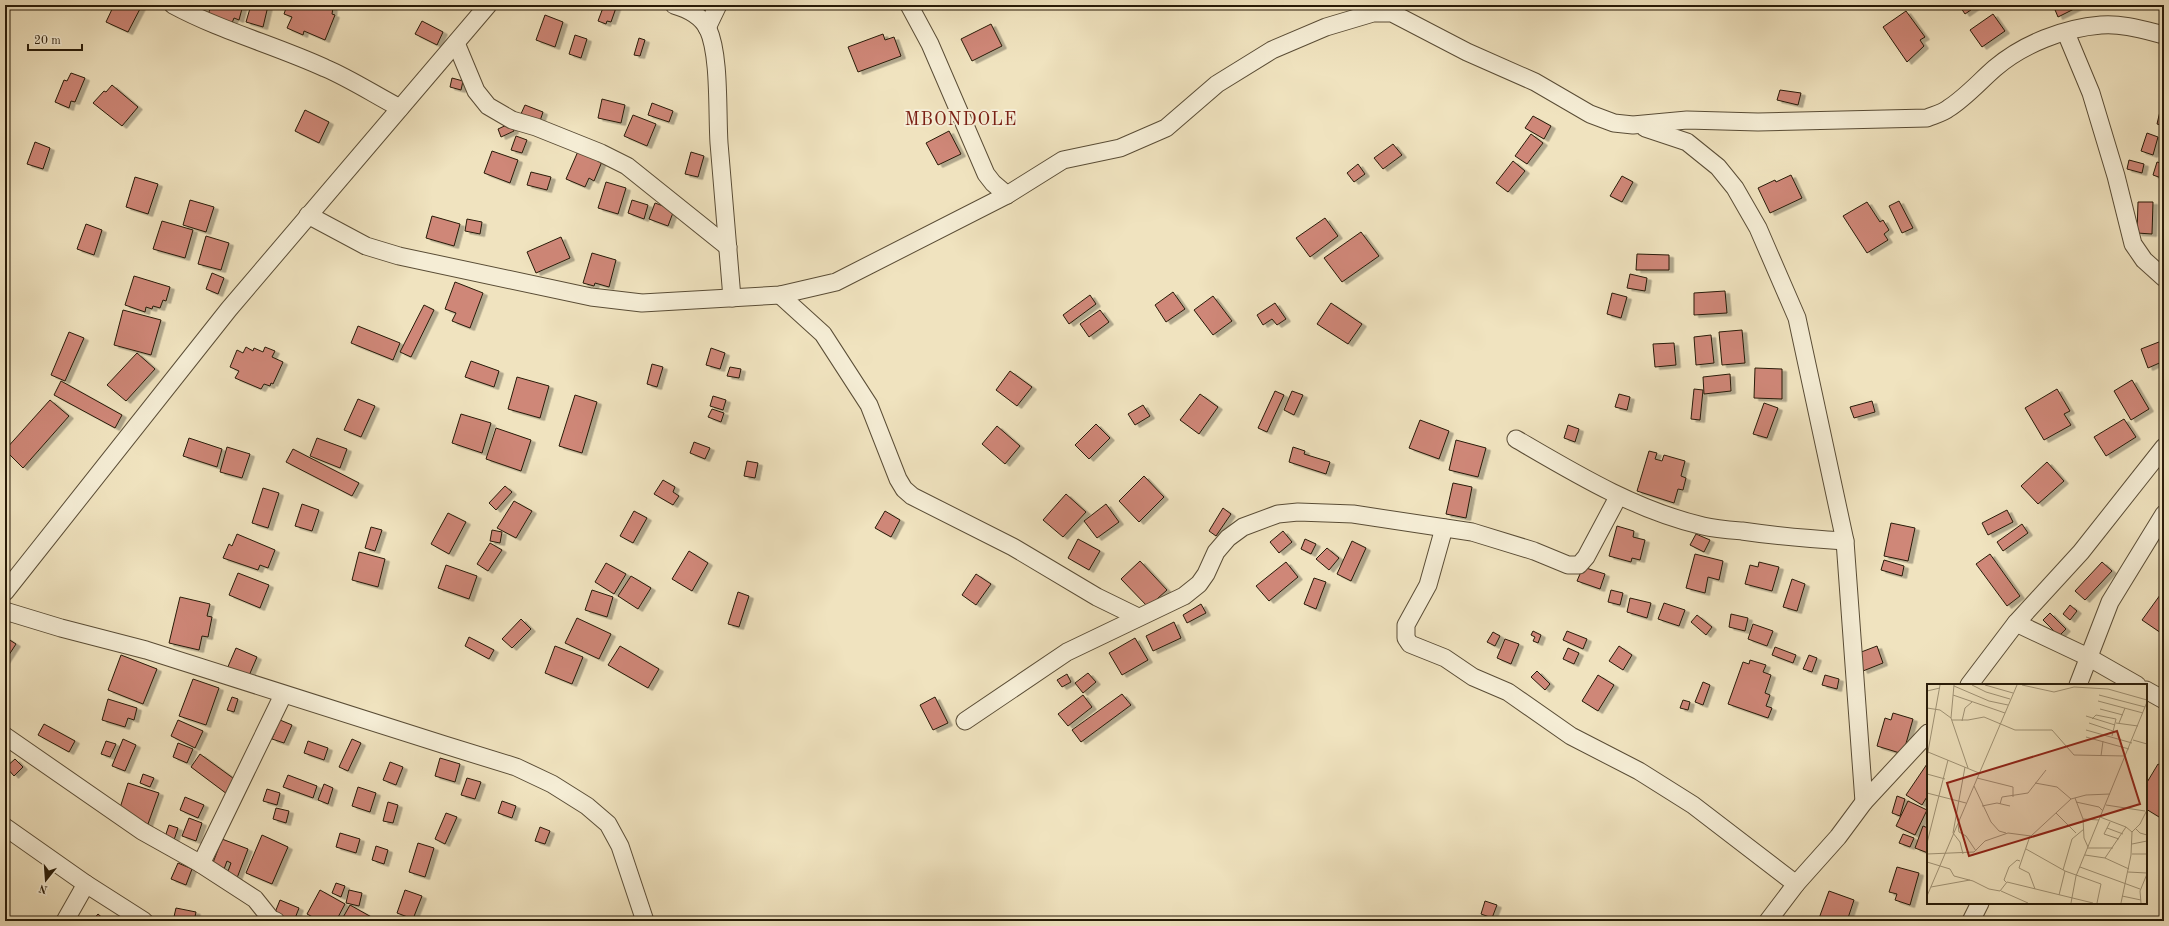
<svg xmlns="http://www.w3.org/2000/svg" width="2169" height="926" viewBox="0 0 2169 926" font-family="'Old Standard TT',serif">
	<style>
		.building { fill: #cf8778; stroke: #281b08; filter: url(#shadow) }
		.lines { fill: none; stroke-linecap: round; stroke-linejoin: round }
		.street-casing { stroke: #5a4d36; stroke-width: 19 }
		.street { stroke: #f5edd5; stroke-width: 17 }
		.labels { text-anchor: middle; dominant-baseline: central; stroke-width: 4; stroke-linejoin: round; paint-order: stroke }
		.quarter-label { font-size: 18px; letter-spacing: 1px; fill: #7a1f14; stroke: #f5edd5 }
		.inset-road { fill: none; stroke: #a09376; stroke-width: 1 }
		.view { fill: #8f2418; fill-opacity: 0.15; stroke: #8f2418; stroke-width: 2 }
		.inset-edge { fill: none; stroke: #281b08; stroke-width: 2 }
	</style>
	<defs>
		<filter id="shadow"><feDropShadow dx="4.5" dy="2.5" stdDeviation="0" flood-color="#0004"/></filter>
	</defs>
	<rect width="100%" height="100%" fill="#f0e3bf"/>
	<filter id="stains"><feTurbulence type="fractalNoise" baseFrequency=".005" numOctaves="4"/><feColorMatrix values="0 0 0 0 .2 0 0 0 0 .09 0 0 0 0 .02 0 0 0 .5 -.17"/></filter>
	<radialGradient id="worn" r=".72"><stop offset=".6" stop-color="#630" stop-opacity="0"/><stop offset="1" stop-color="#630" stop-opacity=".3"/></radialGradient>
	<!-- building -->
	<g class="building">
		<path d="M114,5H142L128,32L106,22Z"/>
		<path d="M199,5H243L239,20L234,18L232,23L207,17L210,9Z"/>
		<path d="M251,5L268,6L263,27L246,22Z"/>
		<path d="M287,5H325L333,8L332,14L335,15L325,40L304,31L303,35L287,28L292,17L284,14Z"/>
		<path d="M604,5H617L611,22L607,21L606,24L598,21Z"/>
		<path d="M1959,5H1978L1965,14Z"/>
		<path d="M2053,5H2082L2058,17Z"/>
		<path d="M1906,11L1925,37L1920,40L1924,46L1907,62L1883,27Z"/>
		<path d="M1993,14L2005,31L1982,47L1970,30Z"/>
		<path d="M545,15L563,22L555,47L536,40Z"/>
		<path d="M422,21L443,32L437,45L415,34Z"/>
		<path d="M991,24L1002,46L972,61L961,39Z"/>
		<path d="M883,34L885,40L894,37L901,56L858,72L848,47Z"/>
		<path d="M575,35L587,39L581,58L569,54Z"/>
		<path d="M639,38L645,40L640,56L634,55Z"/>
		<path d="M71,73L85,78L75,102L71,101L69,108L55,102L64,80L67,81Z"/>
		<path d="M452,78L463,81L461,90L450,87Z"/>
		<path d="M112,85L138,107L122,126L93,103L104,91L106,92Z"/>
		<path d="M1780,90L1801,93L1798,105L1777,100Z"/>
		<path d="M602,99L625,105L621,123L598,118Z"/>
		<path d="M652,103L673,111L669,122L648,115Z"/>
		<path d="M525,105L543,112L539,124L520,116Z"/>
		<path d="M2161,107H2164V126L2157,124Z"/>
		<path d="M305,110L329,122L319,143L295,131Z"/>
		<path d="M633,115L656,124L647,146L624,136Z"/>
		<path d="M1533,116L1551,126L1544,139L1525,128Z"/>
		<path d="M511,123L514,131L501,137L498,129Z"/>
		<path d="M949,131L961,154L938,165L926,143Z"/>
		<path d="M2147,133L2158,137L2153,155L2141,151Z"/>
		<path d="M1531,134L1543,143L1527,164L1515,156Z"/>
		<path d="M516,136L527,140L522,153L511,150Z"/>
		<path d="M35,142L50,148L43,169L27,164Z"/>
		<path d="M1393,144L1402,155L1383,169L1374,158Z"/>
		<path d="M579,149L603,159L594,181L589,178L585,187L566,179Z"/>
		<path d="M492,151L518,160L510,183L484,173Z"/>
		<path d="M691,152L704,156L698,177L685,174Z"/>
		<path d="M2129,160L2144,164L2142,173L2127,169Z"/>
		<path d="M1513,161L1525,171L1508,192L1496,183Z"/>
		<path d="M2157,162L2164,164V179L2153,175Z"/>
		<path d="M1358,164L1365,174L1354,182L1347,173Z"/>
		<path d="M531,172L551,177L547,190L527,185Z"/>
		<path d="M1791,175L1802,198L1770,213L1758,188L1775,180L1776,182Z"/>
		<path d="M1622,176L1633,182L1622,202L1610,196Z"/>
		<path d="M135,177L158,184L148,214L126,207Z"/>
		<path d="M606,182L626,188L618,214L598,208Z"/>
		<path d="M190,200L214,207L206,232L183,225Z"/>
		<path d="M632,200L648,205L644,219L628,213Z"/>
		<path d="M1899,201L1913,228L1902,233L1889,206Z"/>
		<path d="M1867,202L1880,222L1883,220L1889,230L1884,234L1888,240L1867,253L1843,216Z"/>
		<path d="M2138,202H2153L2152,234L2137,233Z"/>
		<path d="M655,203L674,210L668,226L649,219Z"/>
		<path d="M432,216L460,224L454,246L426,238Z"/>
		<path d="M1325,218L1338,236L1310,257L1296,238Z"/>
		<path d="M467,219L482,222L480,234L465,231Z"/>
		<path d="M162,221L193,230L185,258L153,249Z"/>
		<path d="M86,224L102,230L94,255L77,249Z"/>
		<path d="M1361,232L1379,256L1342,282L1324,258Z"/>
		<path d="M206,236L229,243L221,270L198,264Z"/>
		<path d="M561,237L570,258L536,273L527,252Z"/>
		<path d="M592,253L616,260L609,287L595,283L594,286L583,283Z"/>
		<path d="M1637,254L1669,255V270H1636Z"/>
		<path d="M212,273L224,278L218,294L206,289Z"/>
		<path d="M1630,274L1647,278L1645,291L1627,288Z"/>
		<path d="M134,276L170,287L166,301L163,300L160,308L153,306L152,309L146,307L145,312L125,305Z"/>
		<path d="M455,282L483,293L470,328L452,321L456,313L445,309Z"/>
		<path d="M1725,291L1727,313L1694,315V293Z"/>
		<path d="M1173,292L1185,309L1166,322L1155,305Z"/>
		<path d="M1612,293L1627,297L1621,318L1607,314Z"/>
		<path d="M1090,295L1096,304L1069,324L1063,315Z"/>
		<path d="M1213,296L1232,321L1213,335L1194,310Z"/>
		<path d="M1275,303L1286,319L1277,325L1272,319L1263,325L1257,315Z"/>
		<path d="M1331,303L1362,324L1348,344L1317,324Z"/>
		<path d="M424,305L434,310L411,357L400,352Z"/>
		<path d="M123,310L161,320L151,355L114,345Z"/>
		<path d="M1100,310L1109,322L1089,337L1080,324Z"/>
		<path d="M358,326L400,343L393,360L351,343Z"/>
		<path d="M1742,330L1745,363L1722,365L1719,332Z"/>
		<path d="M69,332L84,338L65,381L51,375Z"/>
		<path d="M1711,335L1714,363L1696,365L1694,337Z"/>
		<path d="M2164,340V361L2148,368L2141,349Z"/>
		<path d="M1674,343L1676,365L1655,367L1653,344Z"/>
		<path d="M246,347L253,351L254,348L263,352L265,347L275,351L272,357L283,362L273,384L271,383L270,386L264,384L261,389L235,378L239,371L230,367L237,350L243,353Z"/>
		<path d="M711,348L725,353L720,369L706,365Z"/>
		<path d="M137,353L155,369L126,401L107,385Z"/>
		<path d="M471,361L499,371L494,387L465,377Z"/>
		<path d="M652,364L663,367L657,387L647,384Z"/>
		<path d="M730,367L741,369L739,378L727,376Z"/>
		<path d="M1755,368L1782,369V399L1754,398Z"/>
		<path d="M1010,371L1032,387L1017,406L996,390Z"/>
		<path d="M1730,374L1731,391L1704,394L1703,377Z"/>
		<path d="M517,377L549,386L540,418L508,409Z"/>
		<path d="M2132,380L2149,409L2131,420L2114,391Z"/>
		<path d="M61,381L122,415L115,428L54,395Z"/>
		<path d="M1694,389L1703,390L1700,420L1691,419Z"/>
		<path d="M2057,389L2070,411L2064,414L2071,425L2044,440L2025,408Z"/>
		<path d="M1275,391L1284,395L1267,432L1258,428Z"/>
		<path d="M1292,391L1303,395L1294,415L1284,410Z"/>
		<path d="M1200,394L1218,407L1199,434L1180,420Z"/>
		<path d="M1619,394L1630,397L1627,410L1615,407Z"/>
		<path d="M575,395L597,402L582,453L559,446Z"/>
		<path d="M713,396L726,400L723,410L710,406Z"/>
		<path d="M358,399L375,406L361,437L344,430Z"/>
		<path d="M50,400L69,416L23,468L5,450Z"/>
		<path d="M1872,401L1875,412L1854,418L1850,407Z"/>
		<path d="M1764,403L1778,408L1767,438L1753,434Z"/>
		<path d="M1143,405L1150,416L1135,425L1128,414Z"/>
		<path d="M712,409L724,413L721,422L708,417Z"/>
		<path d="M461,414L491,423L482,453L452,443Z"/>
		<path d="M2124,419L2136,437L2106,456L2094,437Z"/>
		<path d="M1420,420L1449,431L1439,459L1409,448Z"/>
		<path d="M1096,424L1110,438L1089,459L1075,445Z"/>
		<path d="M1568,425L1579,429L1575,442L1564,438Z"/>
		<path d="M997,426L1020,446L1005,464L982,444Z"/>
		<path d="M496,428L531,440L521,471L486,459Z"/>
		<path d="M189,438L222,449L217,467L183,456Z"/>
		<path d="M317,438L347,449L340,468L310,456Z"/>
		<path d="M1456,440L1486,448L1478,477L1449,470Z"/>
		<path d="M694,442L710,448L705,459L690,453Z"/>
		<path d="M227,447L250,454L242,478L220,472Z"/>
		<path d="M1293,447L1305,451L1304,454L1330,462L1326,474L1289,462Z"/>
		<path d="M293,449L359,483L352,496L286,462Z"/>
		<path d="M1649,451L1657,453L1655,459L1662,461L1664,455L1685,461L1681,476L1686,478L1683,490L1678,489L1674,503L1637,491Z"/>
		<path d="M747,461L758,463L755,478L744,476Z"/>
		<path d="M2047,462L2064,481L2038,504L2021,486Z"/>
		<path d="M1144,476L1164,497L1139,522L1119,501Z"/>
		<path d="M663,480L675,487L673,492L679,496L673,505L654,494Z"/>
		<path d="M1453,483L1472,487L1466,518L1446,514Z"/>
		<path d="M505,486L512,492L496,510L489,503Z"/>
		<path d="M263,488L279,493L268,528L252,523Z"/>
		<path d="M1066,494L1086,512L1063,537L1043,520Z"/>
		<path d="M514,501L532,511L516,538L497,528Z"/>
		<path d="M302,504L319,510L312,531L295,526Z"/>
		<path d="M1106,504L1119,522L1097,538L1084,521Z"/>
		<path d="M1223,508L1231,514L1216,536L1209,531Z"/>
		<path d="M2007,510L2013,522L1988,535L1982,523Z"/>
		<path d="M634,511L647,518L633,543L620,536Z"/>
		<path d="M885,511L900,520L891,537L875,528Z"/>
		<path d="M448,513L466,522L449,554L431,544Z"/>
		<path d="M1891,523L1915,528L1908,561L1884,556Z"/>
		<path d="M2022,524L2028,533L2003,551L1997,542Z"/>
		<path d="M1617,526L1634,531L1633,537L1645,540L1640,560L1632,558L1631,562L1609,556Z"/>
		<path d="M371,527L382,530L375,551L365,548Z"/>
		<path d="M492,530L502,532L500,543L490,541Z"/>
		<path d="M1283,531L1292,542L1279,553L1270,542Z"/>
		<path d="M237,534L275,550L268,568L260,565L258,570L223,558L229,544L232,546Z"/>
		<path d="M1696,534L1710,540L1704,552L1690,545Z"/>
		<path d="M1078,539L1100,551L1089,570L1068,558Z"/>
		<path d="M1305,539L1316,544L1311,554L1301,549Z"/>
		<path d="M1352,541L1366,548L1351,581L1337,574Z"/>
		<path d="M490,543L502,550L488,571L477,564Z"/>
		<path d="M1327,548L1339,558L1329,570L1316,559Z"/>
		<path d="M689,551L708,563L692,591L672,579Z"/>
		<path d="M359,552L385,559L378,587L352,580Z"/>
		<path d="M1695,554L1723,561L1719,580L1708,577L1705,593L1686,588Z"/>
		<path d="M1990,554L2020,596L2007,606L1976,564Z"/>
		<path d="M1884,560L1904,566L1902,576L1881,570Z"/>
		<path d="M1140,561L1167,590L1148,607L1121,579Z"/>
		<path d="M1286,562L1298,577L1269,601L1256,586Z"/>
		<path d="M1759,562L1779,567L1772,591L1745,584L1750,565L1758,567Z"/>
		<path d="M2102,562L2112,571L2085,600L2075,591Z"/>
		<path d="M606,563L626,574L614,594L595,582Z"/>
		<path d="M446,565L477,576L469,599L438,588Z"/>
		<path d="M1583,567L1605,574L1600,589L1577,581Z"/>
		<path d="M238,573L269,585L260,608L229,595Z"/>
		<path d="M976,574L991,584L976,605L962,595Z"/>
		<path d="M631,576L651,588L638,609L618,596Z"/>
		<path d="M1314,578L1326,582L1316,609L1304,604Z"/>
		<path d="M1792,579L1805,584L1797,611L1783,607Z"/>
		<path d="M592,590L613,597L607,617L585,610Z"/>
		<path d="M1611,590L1623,593L1620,605L1608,602Z"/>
		<path d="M2163,591L2164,592V635L2142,620Z"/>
		<path d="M738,592L749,596L739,627L728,624Z"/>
		<path d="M180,597L210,604L207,616L212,617L208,637L202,636L199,650L169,643Z"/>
		<path d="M1630,598L1651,603L1647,618L1627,612Z"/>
		<path d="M1664,603L1685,610L1679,626L1658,619Z"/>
		<path d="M1201,604L1206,613L1187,623L1183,615Z"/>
		<path d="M2070,605L2077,611L2070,620L2063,614Z"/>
		<path d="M2050,613L2066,629L2059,636L2043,620Z"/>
		<path d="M1731,614L1748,618L1745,631L1729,627Z"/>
		<path d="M1697,615L1712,627L1706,635L1691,622Z"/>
		<path d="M577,618L611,634L599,659L565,643Z"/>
		<path d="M521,619L531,629L512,648L502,639Z"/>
		<path d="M1174,622L1181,638L1153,651L1146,636Z"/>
		<path d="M1753,624L1773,631L1767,646L1748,639Z"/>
		<path d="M1533,631L1541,635L1538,643L1533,641L1535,637L1531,635Z"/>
		<path d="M1567,631L1587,639L1583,649L1563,640Z"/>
		<path d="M1493,632L1500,636L1495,646L1487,642Z"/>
		<path d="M5,637L16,644L5,661Z"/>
		<path d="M469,637L494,650L489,659L465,646Z"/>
		<path d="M1135,638L1148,660L1122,675L1109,653Z"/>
		<path d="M1505,639L1519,644L1511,664L1497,658Z"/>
		<path d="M555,646L583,657L572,684L545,673Z"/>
		<path d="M620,646L659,669L648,688L608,665Z"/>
		<path d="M1619,646L1632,655L1623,670L1609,661Z"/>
		<path d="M1877,646L1883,663L1863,671L1856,654Z"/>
		<path d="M1775,647L1796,655L1793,663L1772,655Z"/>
		<path d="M236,648L257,657L248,678L227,669Z"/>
		<path d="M1568,648L1579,653L1574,664L1563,659Z"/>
		<path d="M121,655L157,669L143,704L108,690Z"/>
		<path d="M1809,655L1817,658L1812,672L1803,669Z"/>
		<path d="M1750,660L1766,665L1763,672L1771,675L1765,693L1770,695L1766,706L1772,708L1768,718L1728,704L1743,662L1749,664Z"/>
		<path d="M1537,671L1550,684L1545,690L1531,677Z"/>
		<path d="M1088,673L1096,682L1083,693L1075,683Z"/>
		<path d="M1067,674L1071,682L1062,687L1057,680Z"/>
		<path d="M1598,675L1614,685L1598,711L1582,701Z"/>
		<path d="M1825,675L1839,679L1837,689L1822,685Z"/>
		<path d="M193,679L219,688L206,725L179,716Z"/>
		<path d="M1703,682L1710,685L1703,705L1695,702Z"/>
		<path d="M1122,694L1131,705L1081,742L1072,730Z"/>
		<path d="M1083,695L1092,707L1068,726L1058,714Z"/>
		<path d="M232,697L238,699L234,712L227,710Z"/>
		<path d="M935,697L948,723L933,730L920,705Z"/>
		<path d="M108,699L137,708L134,720L128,718L125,727L102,720Z"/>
		<path d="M1683,700L1690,702L1688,710L1680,708Z"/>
		<path d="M1893,713L1913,719L1903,754L1877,746L1885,718L1891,720Z"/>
		<path d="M178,720L203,731L195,748L171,736Z"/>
		<path d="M280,720L292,725L284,743L272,739Z"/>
		<path d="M44,724L75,741L69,752L38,735Z"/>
		<path d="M123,739L136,745L125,771L112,766Z"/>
		<path d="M352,739L361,743L348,771L339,767Z"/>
		<path d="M106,741L116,744L110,757L101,754Z"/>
		<path d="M308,741L328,748L324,760L304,753Z"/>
		<path d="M178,743L193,749L187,763L173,757Z"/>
		<path d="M200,754L237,781L227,794L191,767Z"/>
		<path d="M440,758L460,764L455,782L435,776Z"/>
		<path d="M15,759L23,767L14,776L6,767Z"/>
		<path d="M390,762L403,767L396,785L383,780Z"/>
		<path d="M1927,764L1928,795L1922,805L1906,795Z"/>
		<path d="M2158,764L2164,767V820L2146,809V784Z"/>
		<path d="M143,774L154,778L150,787L140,783Z"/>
		<path d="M288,775L317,786L313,798L283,787Z"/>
		<path d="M467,778L481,782L475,799L461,795Z"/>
		<path d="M128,783L159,793L148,824L118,814Z"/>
		<path d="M324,784L333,788L328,804L318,800Z"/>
		<path d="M358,787L376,793L370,812L352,806Z"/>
		<path d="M267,789L280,793L277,805L263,801Z"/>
		<path d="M1897,796L1905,799L1900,816L1892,813Z"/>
		<path d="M185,797L204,805L198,818L180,810Z"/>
		<path d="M502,801L516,806L512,818L498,813Z"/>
		<path d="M1908,801L1927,810L1915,835L1896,826Z"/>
		<path d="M388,802L398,805L393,823L383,821Z"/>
		<path d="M276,808L289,811L286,823L273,819Z"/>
		<path d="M446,813L457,817L445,844L435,839Z"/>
		<path d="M189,818L202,823L196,841L182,836Z"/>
		<path d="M169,825L178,828L174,840L165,837Z"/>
		<path d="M1923,826L1928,828V853L1915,848Z"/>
		<path d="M540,827L550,831L545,844L535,841Z"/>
		<path d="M340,833L360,839L356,853L336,847Z"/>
		<path d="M1903,834L1914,838L1910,847L1899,843Z"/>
		<path d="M262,835L288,847L272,884L246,873Z"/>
		<path d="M222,839L248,849L237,878L227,874L231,863L227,861L223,872L211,868Z"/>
		<path d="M418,843L434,848L425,877L409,872Z"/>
		<path d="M376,846L388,850L384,864L372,860Z"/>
		<path d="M178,863L192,869L186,885L171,879Z"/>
		<path d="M1897,867L1919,873L1910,905L1895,900L1897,894L1889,892Z"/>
		<path d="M336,883L345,886L341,897L332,893Z"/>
		<path d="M320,890L345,904L336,921H320L307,914Z"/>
		<path d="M349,890L362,893L359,906L346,903Z"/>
		<path d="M405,890L422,896L413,919L397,913Z"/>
		<path d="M1829,891L1854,900L1847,921H1818Z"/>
		<path d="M280,900L299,908L294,921L274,915Z"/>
		<path d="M1485,901L1497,905L1492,918L1481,914Z"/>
		<path d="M350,905L375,919L373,921H341Z"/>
		<path d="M176,908L196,912L194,921H173Z"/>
		<path d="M98,914L106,921H92Z"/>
	</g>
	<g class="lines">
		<defs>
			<g id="street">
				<path d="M173,5C221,31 275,45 325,68C351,79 375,95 400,108"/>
				<path d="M674,5C688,9 701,15 708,29C720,55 717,112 719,143C723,195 728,246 732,298"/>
				<path d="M909,5L930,44L986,174L993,183L1007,195"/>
				<path d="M707,28L718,5"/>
				<path d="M2066,33L2091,93L2116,176L2133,244L2144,260L2164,278"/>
				<path d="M456,43L476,91L488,106L512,120L536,127L601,153L627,166L728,247"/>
				<path d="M1645,128L1687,142L1718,167L1735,188L1758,228L1797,318L1845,541L1864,802"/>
				<path d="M308,215L366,246L399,256L591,297L642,303L780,295L836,282L1007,195L1063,160L1120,148L1166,128L1217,84L1272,50L1326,27L1373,13H1392L1467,52L1535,82L1590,114L1614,123L1633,125L1687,120L1758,122L1927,118C1934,115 1943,113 1949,108C1966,97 1980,81 1995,68C2023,44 2064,28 2101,25C2121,23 2144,30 2164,35"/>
				<path d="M780,295L823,334L869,405L898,479L904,489L912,496L1013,547L1097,597L1138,617"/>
				<path d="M1516,439C1576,474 1635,510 1703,526C1715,529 1729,530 1742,531C1776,536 1810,539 1845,541"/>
				<path d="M1444,528L1428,585L1406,625V638L1410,644L1445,658L1473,677L1508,692L1571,736L1639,771L1693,805L1796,884"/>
				<path d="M5,592L229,309L488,5"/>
				<path d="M5,611L61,628L146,650L445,745L516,767L552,784L587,806L608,824L620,846L645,921"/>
				<path d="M2016,623L2088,657L2137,685"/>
				<path d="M1969,685L2016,623L2081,552L2164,447"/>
				<path d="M2078,685L2110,602L2164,514"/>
				<path d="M2146,690L2164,700"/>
				<path d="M965,721L1067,652L1184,596L1199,584L1206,574L1216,552L1228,538L1243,527L1278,514L1298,512L1353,514L1472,532L1534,551L1568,565H1579L1586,557L1618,497"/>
				<path d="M5,736L142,831L201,864L255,899L271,919L276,921"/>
				<path d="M5,827L86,884L144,921"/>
				<path d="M201,864L283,695"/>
				<path d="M65,921L86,884"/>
				<path d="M1768,921L1796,884L1838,837L1864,802L1928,733"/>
				<path d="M1971,921L1980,903"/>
			</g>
		</defs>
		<!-- street casing -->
		<use href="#street" class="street-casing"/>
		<!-- street -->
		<use href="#street" class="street"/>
	</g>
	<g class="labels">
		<!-- quarter labels -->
		<g class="quarter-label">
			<text x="961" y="120">MBONDOLE</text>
		</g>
	</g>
	<!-- overview -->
	<g transform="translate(1927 684)">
		<rect width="220" height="220" fill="#f0e3bf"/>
		<path class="inset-road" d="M45,1L59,8L83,15M58,1L86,9M95,1L127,8L147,3L181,5L220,16M27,2L62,17L81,21M0,7L13,4M26,11L78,29M172,11L218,23M171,17L216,29M0,24L13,26L24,34L41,84M173,25L196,31M159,32L188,41M24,34L27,1M165,35L169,31L189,35L185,52M25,36H41L57,33L88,46H125L147,71L198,72M35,37L38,24L45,18M162,39L186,47M189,39L211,42M192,39L198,24M159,46L205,59M159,53L202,65M206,56L220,60M1,68L52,89M174,72L176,57M0,73L13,1M0,90L18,95M50,94L86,103V113M108,99L130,103L144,115M47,102L64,138L72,147L79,149M0,109L39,119M148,114L156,135L172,136M149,118L172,123L176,127M73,120L75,113L101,109L119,86M179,121L218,127M55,122L70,119L83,122M129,129L149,149M173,133L199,143L205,148L204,171L194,219M156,135L157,154L161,163M183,138L177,150L192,155M31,140L32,148L39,152L49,167M180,144L196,150M209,145L213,149L220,151M205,148L213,140L220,126M103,152L92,184L102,189L108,205M0,159L21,76M205,160L220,157M160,164H186M99,165L138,187L174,200L170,219M0,170L47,168L58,157L81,149L104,152L144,115L159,111L183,110M36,170L33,158L26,149L38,83M205,170H220M158,171L178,174L199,143M178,174L202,185M0,178L23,185L27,192L46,197L62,205L73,207L80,198L166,219M153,183L213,205M136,186L145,155L157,145M201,188L220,189M79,198L77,196L82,183L90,176L93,177M4,203L43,196M74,207L101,219M132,211L138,187M0,212L90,1M195,212L214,216M144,219L149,192L220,18M214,219L213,207L220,190"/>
		<path class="view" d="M190,47L213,120L42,172L20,99Z"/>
		<rect width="220" height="220" class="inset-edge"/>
	</g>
	<!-- margin -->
	<rect width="2169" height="926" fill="none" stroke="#f0e3bf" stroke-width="20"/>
	<rect x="6" y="6" width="2157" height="914" fill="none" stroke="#281b08" stroke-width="2"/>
	<rect x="10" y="10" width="2149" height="906" fill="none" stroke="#281b08"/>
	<!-- north arrow -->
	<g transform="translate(46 880) rotate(197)" stroke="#f5edd5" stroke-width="3" paint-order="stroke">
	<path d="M0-3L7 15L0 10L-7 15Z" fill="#281b08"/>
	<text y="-6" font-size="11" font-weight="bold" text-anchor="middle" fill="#281b08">N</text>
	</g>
	<!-- scale -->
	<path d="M28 44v6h54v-6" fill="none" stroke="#281b08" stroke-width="2"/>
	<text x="34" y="44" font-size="12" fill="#281b08" stroke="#f5edd5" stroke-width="3" paint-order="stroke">20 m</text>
	<rect width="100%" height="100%" filter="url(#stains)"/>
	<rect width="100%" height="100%" fill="url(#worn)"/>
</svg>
